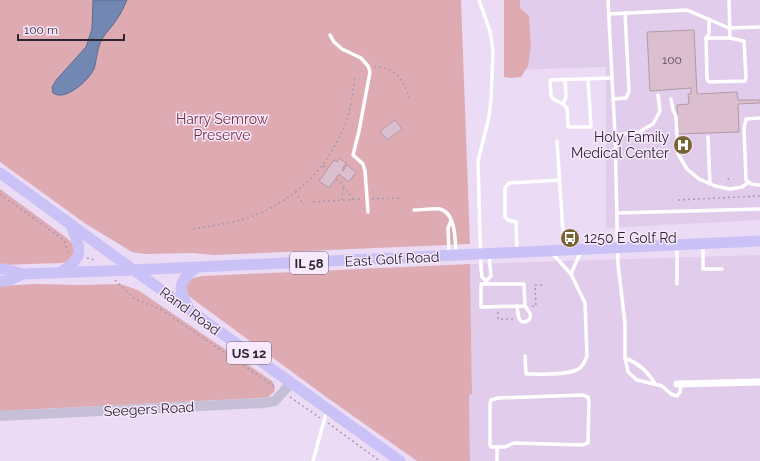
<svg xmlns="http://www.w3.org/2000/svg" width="760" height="461" viewBox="0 0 760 461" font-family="Raleway,sans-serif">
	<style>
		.built { fill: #e2ccec }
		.green { fill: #deabb3 }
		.water { fill: #7288b3; stroke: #5d6b8c }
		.building { fill: #dbbfcf; stroke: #b398a7 }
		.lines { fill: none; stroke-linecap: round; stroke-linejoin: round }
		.path { stroke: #a79aae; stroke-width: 1.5; stroke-dasharray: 2 3; stroke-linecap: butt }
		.lane { stroke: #fff; stroke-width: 3.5 }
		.street { stroke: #fff; stroke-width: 7 }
		.secondary { stroke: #c5c0d8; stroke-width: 10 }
		.primary { stroke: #cac2f7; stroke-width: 11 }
		.labels { text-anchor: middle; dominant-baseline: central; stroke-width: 3; stroke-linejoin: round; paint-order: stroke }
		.number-label { font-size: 12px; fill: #584c58 }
		.shield { fill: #f8e9fe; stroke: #6a606e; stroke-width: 1 }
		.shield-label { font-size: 13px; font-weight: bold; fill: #2d2630 }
		.park-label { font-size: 14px; fill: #762f3f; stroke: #f8e9fe }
		.poi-label { font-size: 14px; fill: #2d2630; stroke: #f8e9fe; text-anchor: end }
		.street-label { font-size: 14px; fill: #2d2630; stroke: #f8e9fe }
	</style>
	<rect width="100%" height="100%" fill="#ecdbf4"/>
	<!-- built -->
	<g class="built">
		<path d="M513,0H760V220L606,228V67L513,70Z"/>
		<path d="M760,255V461H470L469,394H472L470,264Z"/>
	</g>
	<!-- green -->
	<g class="green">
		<path d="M0,0H461L470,244L214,255L193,253L145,254L132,252L86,224L0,162Z"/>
		<path d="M504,0H520V8L529,16L531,46L528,66L521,77L510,78L504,77Z"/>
		<path d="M0,189L67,238L72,243L75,251L68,261L62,263L0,265Z"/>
		<path d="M470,264L472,394L469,395L470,461H417L329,399L190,297L187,293L186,284L193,278L202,276Z"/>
		<path d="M37,284L79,285L120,284L138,290L272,381L275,387L274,392L268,397L261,398L0,411V286Z"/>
	</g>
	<!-- water -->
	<path class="water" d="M93,0H127C124,6 121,14 117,19C113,26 106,32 102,39C97,48 97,59 94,69C89,80 65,102 53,93L52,87L57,79L86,47L92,29Z"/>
	<!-- building -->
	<g class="building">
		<path d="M694,30L697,94L737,92L738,100H760V103L738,104L739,132L678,134L677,105L689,104L688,94H691V88L650,91L647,32Z"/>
		<path d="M395,120L402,129L387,140L380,131Z"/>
		<path d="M339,158L346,163L342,170L343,171L347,165L356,172L349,182L339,174L329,188L319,181L334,160L337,162Z"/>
	</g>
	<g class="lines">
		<!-- path -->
		<g class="path">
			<path d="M374,67C396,66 405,82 410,100"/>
			<path d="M323,166L328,169"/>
			<path d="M728,178L730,183"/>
			<path d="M336,179L341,183L354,200"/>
			<path d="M295,192L304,205"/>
			<path d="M0,194L61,238L65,242L68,254"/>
			<path d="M372,199L400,198"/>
			<path d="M342,200L343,186"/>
			<path d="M678,200L760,196"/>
			<path d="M313,202L362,199"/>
			<path d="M193,229C209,226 225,224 241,220C292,205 332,166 348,116C352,103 353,90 355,77"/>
			<path d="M87,258L92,259L96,262"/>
			<path d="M115,280L133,298L162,310L275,387"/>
			<path d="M532,306H536L535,285H543"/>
			<path d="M498,312V319H515"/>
			<path d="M290,397L320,418"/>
			<path d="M328,423L380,461"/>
		</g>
		<!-- lane -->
		<g class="lane">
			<path d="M479,0L490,31L493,51L491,100L489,117L478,161L481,269L482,277L486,281V284"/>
			<path d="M608,0L615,135L618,264L625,324V358L628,372L637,380L662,386L671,394L677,396L680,392L681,384"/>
			<path d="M609,14L687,10L729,28L760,27"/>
			<path d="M709,19V34L706,38L707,79L709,82L745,81L746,78L744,41L730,38L729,0"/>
			<path d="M330,35L334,42L342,49L361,58L368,66L370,72L359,131L353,155L363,164L365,171L368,212"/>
			<path d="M706,38H730"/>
			<path d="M588,79L591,127H568L567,108L563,104L553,99L551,96L550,80L612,78"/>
			<path d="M613,99L626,98L629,91L625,13"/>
			<path d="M671,99L673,110L676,116L678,154L687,169L699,179L715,186L730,189L742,187L749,182"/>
			<path d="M563,104L566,97L565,79"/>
			<path d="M760,118L746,119L744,128L746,180L751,184L760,185"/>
			<path d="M615,135L639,132L653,124L660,111L658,95"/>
			<path d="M708,137L710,184"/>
			<path d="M557,141L564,248"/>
			<path d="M414,210C422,210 432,208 440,209C456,213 455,240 456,253"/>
			<path d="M617,213L760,209"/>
			<path d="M703,244V269H722"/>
			<path d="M517,250L516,222L508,220L505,217V188L509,183L560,180"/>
			<path d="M449,253L448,228L451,221"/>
			<path d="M571,274L581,251"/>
			<path d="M486,281L491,276L489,254"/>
			<path d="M481,284H524L525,306L481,307Z"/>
			<path d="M677,284V246"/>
			<path d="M517,306C518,314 518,327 529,320C533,314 528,311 525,306"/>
			<path d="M525,356L526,374C539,374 573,376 581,367C584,364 585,360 587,356L585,303L571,274L552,253"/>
			<path d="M625,358C638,363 648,371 655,384"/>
			<path d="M582,395L588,397L589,402L588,443L582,445L514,443L505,447H491L490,445V404L491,400L498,398Z"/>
			<path d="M313,461L327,410"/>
			<path d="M497,461V447"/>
		</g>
		<!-- street -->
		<path class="street" d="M677,384L760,382"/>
		<!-- secondary -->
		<path class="secondary" d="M0,416L263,403L275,401L291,383"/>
		<!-- primary -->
		<g class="primary">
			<path d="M0,173L110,253L400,461"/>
			<path d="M0,269H5L23,274L133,270L760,241"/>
			<path d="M61,272C85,257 81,250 71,225"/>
			<path d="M0,281H7L23,274"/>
			<path d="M189,309C178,288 177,283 196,268"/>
		</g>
	</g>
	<!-- icons -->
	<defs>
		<symbol id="hospital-disc" viewBox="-11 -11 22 22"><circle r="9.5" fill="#776432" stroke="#f8e9fe"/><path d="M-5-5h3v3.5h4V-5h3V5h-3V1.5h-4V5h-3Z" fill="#fff"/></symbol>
		<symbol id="bus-disc" viewBox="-11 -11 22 22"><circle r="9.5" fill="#776432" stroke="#f8e9fe"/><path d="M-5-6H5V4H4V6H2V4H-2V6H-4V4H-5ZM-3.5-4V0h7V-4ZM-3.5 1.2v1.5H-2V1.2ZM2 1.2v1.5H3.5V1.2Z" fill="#fff"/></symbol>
	</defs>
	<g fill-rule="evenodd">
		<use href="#hospital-disc" x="672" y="134" width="22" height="22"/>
		<use href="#bus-disc" x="559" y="227" width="22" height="22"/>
	</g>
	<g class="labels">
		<!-- number labels -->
		<g class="number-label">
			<text x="672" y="60">100</text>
		</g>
		<!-- shield labels -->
		<g class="shield">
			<rect x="290" y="252" width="38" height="22" rx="3"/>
			<rect x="227" y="342" width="44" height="22" rx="3"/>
		</g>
		<g class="shield-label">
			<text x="309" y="263">IL 58</text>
			<text x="249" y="353">US 12</text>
		</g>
		<!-- park labels -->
		<g class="park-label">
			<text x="222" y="119">Harry Semrow<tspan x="222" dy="16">Preserve</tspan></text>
		</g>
		<!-- poi labels -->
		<g class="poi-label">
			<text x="669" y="137">Holy Family<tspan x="669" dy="16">Medical Center</tspan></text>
			<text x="584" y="238" text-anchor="start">1250 E Golf Rd</text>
		</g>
		<!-- street labels -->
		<g class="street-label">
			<text transform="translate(392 259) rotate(-3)">East Golf Road</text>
			<text transform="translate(190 311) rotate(36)">Rand Road</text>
			<text transform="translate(149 409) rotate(-3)">Seegers Road</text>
		</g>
	</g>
	<!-- scale -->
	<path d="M18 34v6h106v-6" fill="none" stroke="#2d2630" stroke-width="2"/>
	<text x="24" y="34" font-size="12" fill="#2d2630" stroke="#f8e9fe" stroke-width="3" paint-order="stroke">100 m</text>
</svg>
